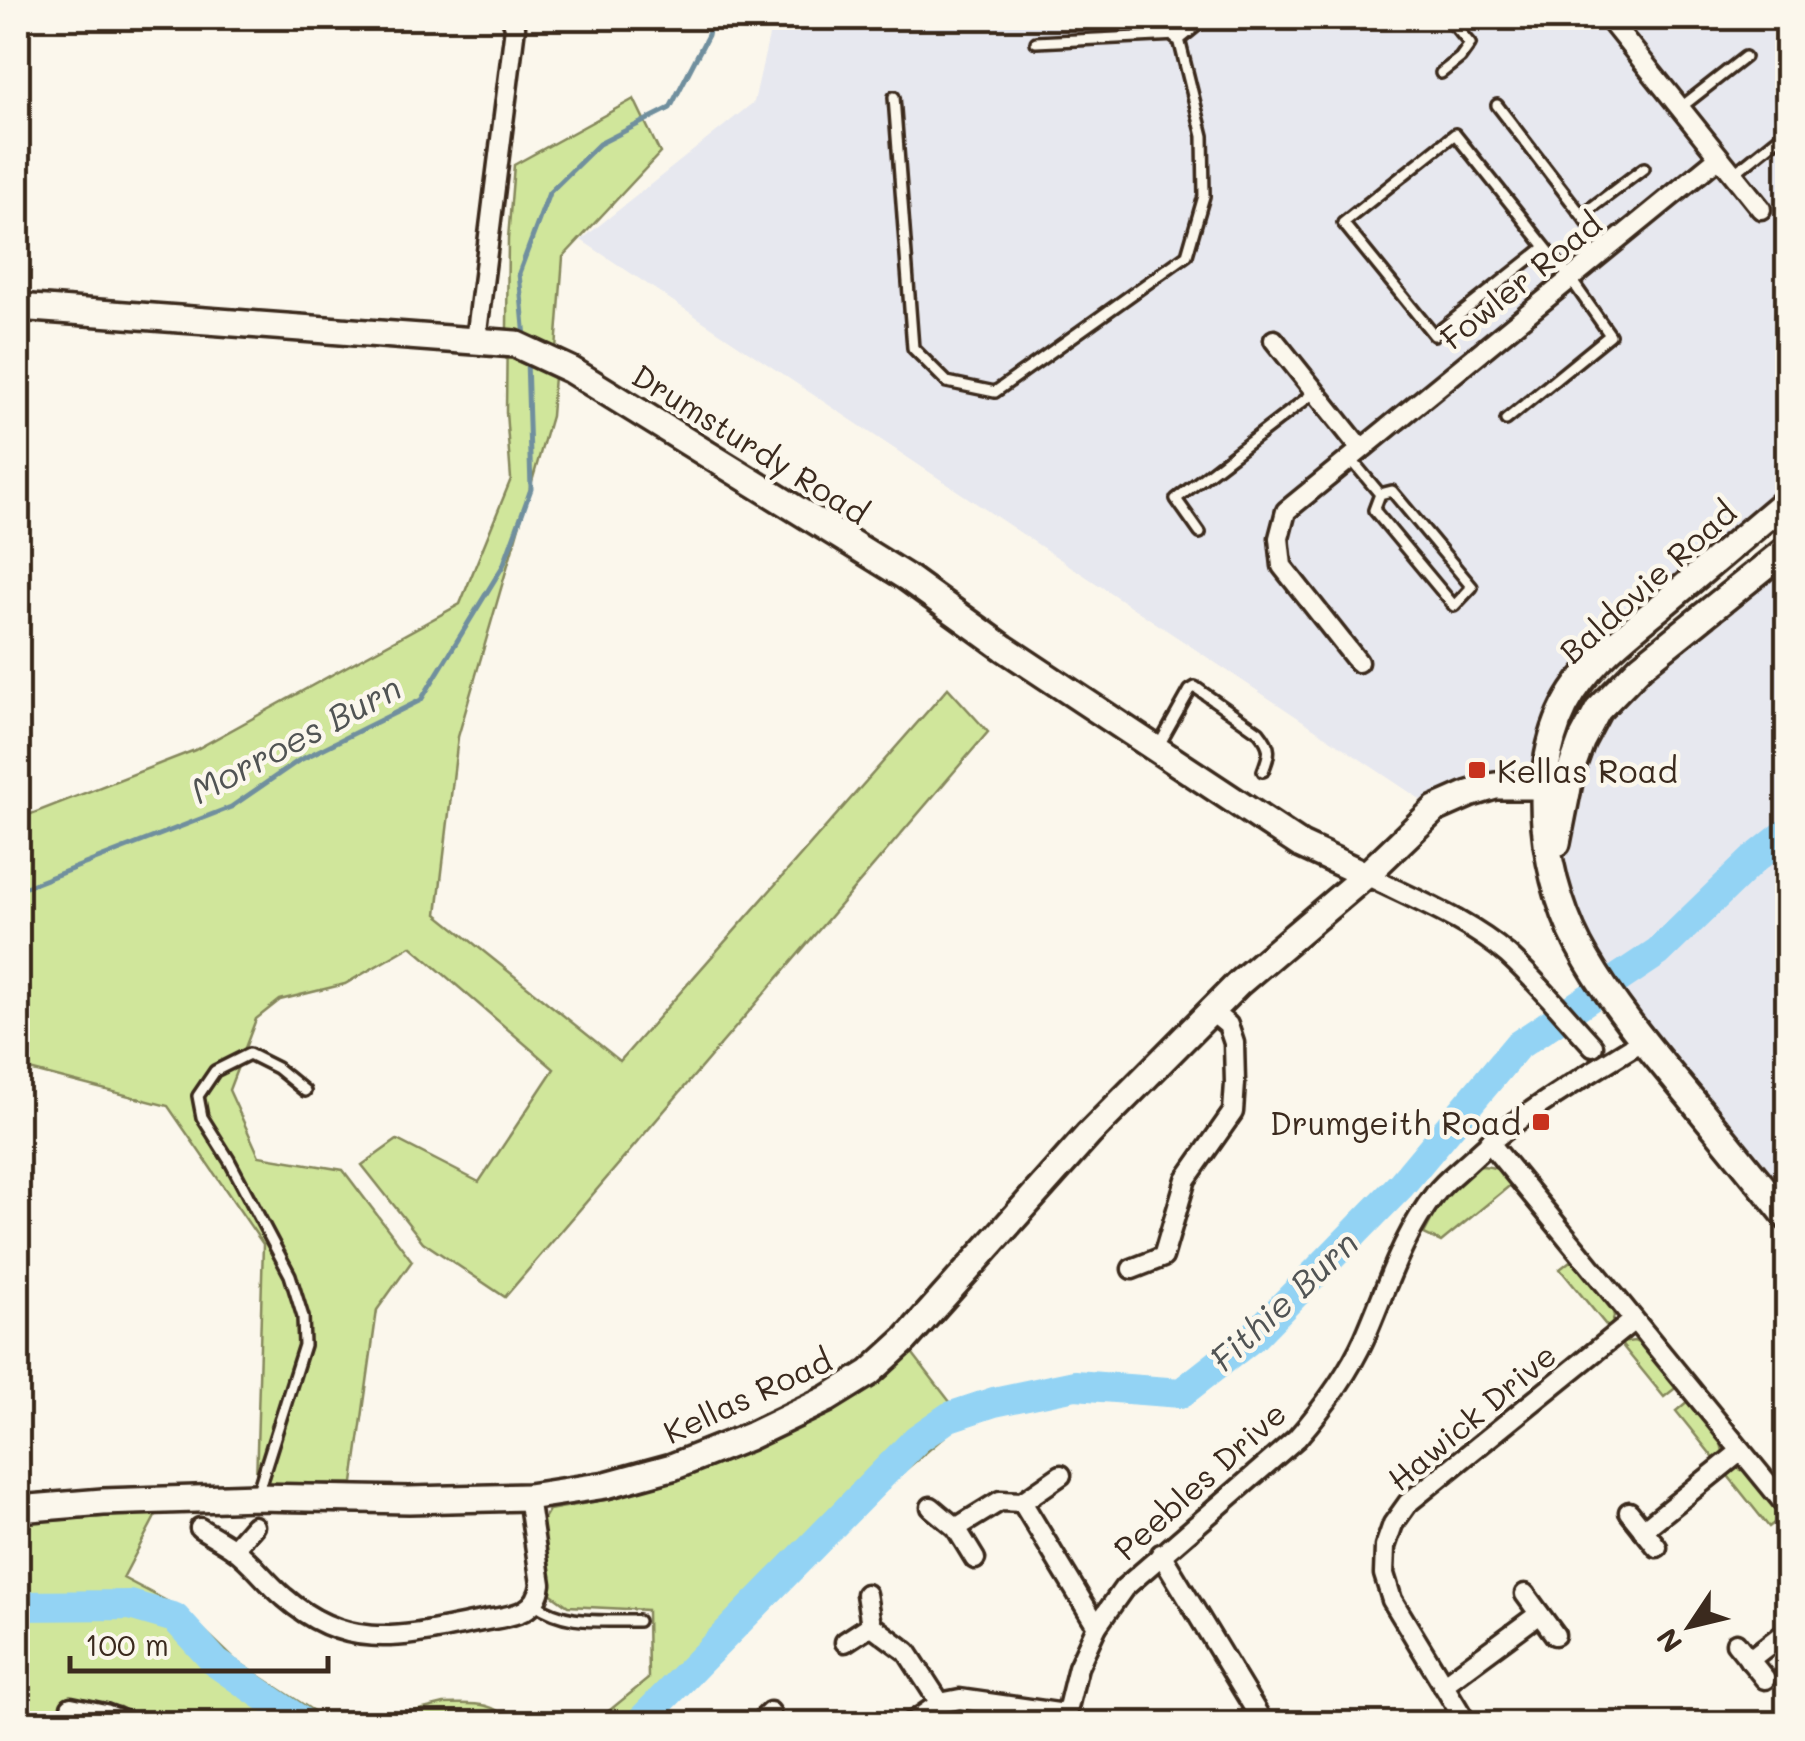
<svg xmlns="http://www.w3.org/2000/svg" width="1805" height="1741" viewBox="0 0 1805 1741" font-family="Mali,sans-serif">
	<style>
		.built { fill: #e7e8ef }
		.green { fill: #d0e69b; stroke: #86885c; stroke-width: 2.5 }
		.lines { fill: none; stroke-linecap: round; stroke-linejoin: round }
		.stream { stroke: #708f9e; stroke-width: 5 }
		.river { stroke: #93d3f4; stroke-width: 30 }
		.lane-casing { stroke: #3b2a1e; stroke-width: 16 }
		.street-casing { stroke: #3b2a1e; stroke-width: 25 }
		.secondary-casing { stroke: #3b2a1e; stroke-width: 32 }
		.lane { stroke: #fbf7ec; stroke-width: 9 }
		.street { stroke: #fbf7ec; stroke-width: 18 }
		.secondary { stroke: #fbf7ec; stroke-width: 25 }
		.poi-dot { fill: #c8321e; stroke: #fbf7ec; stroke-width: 4 }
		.labels { text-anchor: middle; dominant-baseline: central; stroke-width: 9; stroke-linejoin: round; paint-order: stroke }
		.street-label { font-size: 32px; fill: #3b2a1e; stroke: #fbf7ec }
		.poi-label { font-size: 32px; fill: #3b2a1e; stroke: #fbf7ec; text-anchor: start }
		.water-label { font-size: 35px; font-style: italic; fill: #515454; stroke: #fbf7ec }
	</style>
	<rect width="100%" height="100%" fill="#fbf7ec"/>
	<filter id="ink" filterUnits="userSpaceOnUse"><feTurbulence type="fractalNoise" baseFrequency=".01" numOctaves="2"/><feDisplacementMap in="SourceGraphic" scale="20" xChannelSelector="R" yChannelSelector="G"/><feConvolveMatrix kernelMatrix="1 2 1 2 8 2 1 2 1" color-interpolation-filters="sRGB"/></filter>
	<g filter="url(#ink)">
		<!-- built -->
		<g class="built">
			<path d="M773,18H1787V499L1597,663L1543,786L1435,809L581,240L754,102Z"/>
			<path d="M1787,548V1218L1587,961L1557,841L1598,710Z"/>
		</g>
		<!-- green -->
		<g class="green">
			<path d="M634,99L660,153L563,257L551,416L458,737L437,914L620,1061L948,688L988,732L505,1297L423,1242L362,1165L397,1140L479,1182L554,1069L411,946L345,984L280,1000L256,1019L229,1090L259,1156L343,1170L412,1261L377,1310L353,1483L256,1484L263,1244L168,1106L18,1067V819L195,750L460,604L511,479L506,412L508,239L514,165Z"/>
			<path d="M1478,1166C1495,1166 1503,1170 1513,1183L1441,1242L1424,1234L1442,1199Z"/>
			<path d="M1574,1258L1610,1303L1614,1316L1610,1330L1560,1269Z"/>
			<path d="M1634,1341L1646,1347L1678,1386L1664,1397L1620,1343Z"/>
			<path d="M910,1350L964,1420L862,1507L651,1723H594L648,1679L647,1610L568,1606L550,1593L541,1524L549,1510L615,1498L704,1468L825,1416L877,1381Z"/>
			<path d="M1689,1400L1720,1438L1723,1452L1717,1462L1676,1411Z"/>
			<path d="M1736,1468L1748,1472L1783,1516L1769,1527L1725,1472Z"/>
			<path d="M157,1513L123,1578L182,1609L234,1659L324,1718L347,1723H147L120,1707L70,1696L66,1715L81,1718L84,1723L18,1724V1523Z"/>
			<path d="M444,1704C473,1704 491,1700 513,1723H366Z"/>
		</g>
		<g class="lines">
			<!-- stream -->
			<g class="stream">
				<path d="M525,338L519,273L549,193L599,144L670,108L708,35L711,18"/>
				<path d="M18,890L231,807L298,761L421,700L503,566L531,489L527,359"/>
			</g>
			<!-- river -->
			<g class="river">
				<path d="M18,1606L130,1605L175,1618L216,1663L305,1724"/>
				<path d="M638,1724L917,1439L949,1417L994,1402L1075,1385L1181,1393L1254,1336L1401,1185L1517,1046L1658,952L1753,860L1788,832"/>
			</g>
			<defs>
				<g id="lane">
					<path d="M1036,42L1178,35"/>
					<path d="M1441,73L1460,58L1470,44L1448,18"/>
					<path d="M894,97L913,348L947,382L995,392L1187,255L1204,196L1203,136L1178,35L1164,18"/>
					<path d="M1497,105L1607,248"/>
					<path d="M1680,108L1745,57"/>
					<path d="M1732,175L1788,130"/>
					<path d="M1582,215L1644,168"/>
					<path d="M1506,420L1610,335L1570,278L1455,134L1343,223L1434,335L1545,247"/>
					<path d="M1350,458L1380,494L1392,491L1472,587L1454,606L1374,510L1380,494"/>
					<path d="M1200,533L1176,499L1315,392"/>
					<path d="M1158,747L1190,690L1195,687L1259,732C1272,748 1270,753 1263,771"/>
					<path d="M257,1494L304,1345L303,1317L290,1275L229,1160L202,1117L198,1096L215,1071L249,1054L277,1068L305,1091"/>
					<path d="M535,1604C568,1626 600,1620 638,1621"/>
				</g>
				<g id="street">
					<path d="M1608,18L1761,209"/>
					<path d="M1178,35L1199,18"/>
					<path d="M476,340L515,27L512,18"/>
					<path d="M1274,340L1361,449"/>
					<path d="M1358,662L1282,566L1279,538L1286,511L1718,158"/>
					<path d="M1366,875C1413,899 1468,920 1508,955C1539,983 1565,1016 1593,1046"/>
					<path d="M1489,1142L1788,1508"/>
					<path d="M1132,1269L1163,1257L1186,1179L1233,1112L1235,1083L1234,1043L1228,1025L1211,1011"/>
					<path d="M1022,1502L1097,1626"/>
					<path d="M931,1507L956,1528L975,1559"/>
					<path d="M1629,1512L1657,1547"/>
					<path d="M200,1528C211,1535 223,1541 234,1549C252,1562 266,1582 284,1597C349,1654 406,1636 482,1621C508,1616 537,1616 541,1584L528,1497"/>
					<path d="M956,1528L1000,1501L1022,1502L1061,1475"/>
					<path d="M1643,1530L1741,1451"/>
					<path d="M234,1549L254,1526"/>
					<path d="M1161,1554L1264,1724"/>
					<path d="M866,1594L871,1625"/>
					<path d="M1525,1594L1555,1635"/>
					<path d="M845,1642L871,1625L907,1652L940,1703"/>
					<path d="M1736,1643L1765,1679"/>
					<path d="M1749,1660L1788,1630"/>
					<path d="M1443,1685L1539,1614"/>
					<path d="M71,1707L105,1714L131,1724"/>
					<path d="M758,1724L770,1712"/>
					<path d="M910,1724L940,1703L960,1699L1065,1714"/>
					<path d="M1064,1724L1078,1667L1097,1626L1124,1588L1297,1438C1324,1407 1348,1375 1365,1337C1386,1289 1402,1236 1435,1194C1444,1182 1457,1172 1468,1162C1520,1113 1582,1078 1642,1041"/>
					<path d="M1467,1724L1392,1600L1384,1574L1385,1547L1393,1524L1408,1503L1634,1320"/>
				</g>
				<g id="secondary">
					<path d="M18,307L515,344L571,370L906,577L1004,648L1301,845L1366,875"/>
					<path d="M1788,499C1747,534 1706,568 1666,602C1633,629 1597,656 1573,692C1524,767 1543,887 1587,960C1616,1010 1655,1055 1692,1100C1724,1139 1756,1178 1788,1218"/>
					<path d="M1557,843L1572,767L1581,742L1598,710L1641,666L1788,548"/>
					<path d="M18,1509L103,1502L257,1497L409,1500L528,1497L606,1485L672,1467L748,1437L827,1399L869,1373L905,1340L1089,1134L1239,983L1366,875L1435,809L1469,794L1495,786H1543L1567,791"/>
				</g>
			</defs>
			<!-- lane casing -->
			<use href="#lane" class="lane-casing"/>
			<!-- street casing -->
			<use href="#street" class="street-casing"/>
			<!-- secondary casing -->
			<use href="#secondary" class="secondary-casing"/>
			<!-- lane -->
			<use href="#lane" class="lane"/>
			<!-- street -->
			<use href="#street" class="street"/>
			<!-- secondary -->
			<use href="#secondary" class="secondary"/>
		</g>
	</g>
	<!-- markers -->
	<g class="poi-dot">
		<rect x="1467" y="760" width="20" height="20" rx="5"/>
		<rect x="1531" y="1112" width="20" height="20" rx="5"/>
	</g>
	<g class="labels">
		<!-- street labels -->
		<g class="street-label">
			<text transform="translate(1520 280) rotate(-39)">Fowler Road</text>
			<text transform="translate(751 443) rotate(32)">Drumsturdy Road</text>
			<text transform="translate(1647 581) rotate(-42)">Baldovie Road</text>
			<text transform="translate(747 1395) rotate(-25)">Kellas Road</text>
			<text transform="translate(1471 1416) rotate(-40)">Hawick Drive</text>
			<text transform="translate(1199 1480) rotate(-42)">Peebles Drive</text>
		</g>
		<!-- poi labels -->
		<g class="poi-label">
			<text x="1497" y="770">Kellas Road</text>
			<text x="1521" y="1122" text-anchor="end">Drumgeith Road</text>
		</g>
		<!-- water labels -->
		<g class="water-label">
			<text transform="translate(295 738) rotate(-28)">Morroes Burn</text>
			<text transform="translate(1283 1300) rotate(-43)">Fithie Burn</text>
		</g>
	</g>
	<!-- margin -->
	<rect width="1805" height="1741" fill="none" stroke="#fbf7ec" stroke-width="60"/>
	<rect x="30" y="30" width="1745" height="1681" fill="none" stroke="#3b2a1e" stroke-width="4" filter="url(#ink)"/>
	<!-- north arrow -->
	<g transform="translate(1690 1626) rotate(235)" stroke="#fbf7ec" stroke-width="8" paint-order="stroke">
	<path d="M0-8L18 38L0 25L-18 38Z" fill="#3b2a1e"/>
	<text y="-15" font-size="28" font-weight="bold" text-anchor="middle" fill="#3b2a1e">N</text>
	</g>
	<!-- scale -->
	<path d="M70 1656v15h258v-15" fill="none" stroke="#3b2a1e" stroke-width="5"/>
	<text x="85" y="1656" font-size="30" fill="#3b2a1e" stroke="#fbf7ec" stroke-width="8" paint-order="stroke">100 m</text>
</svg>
